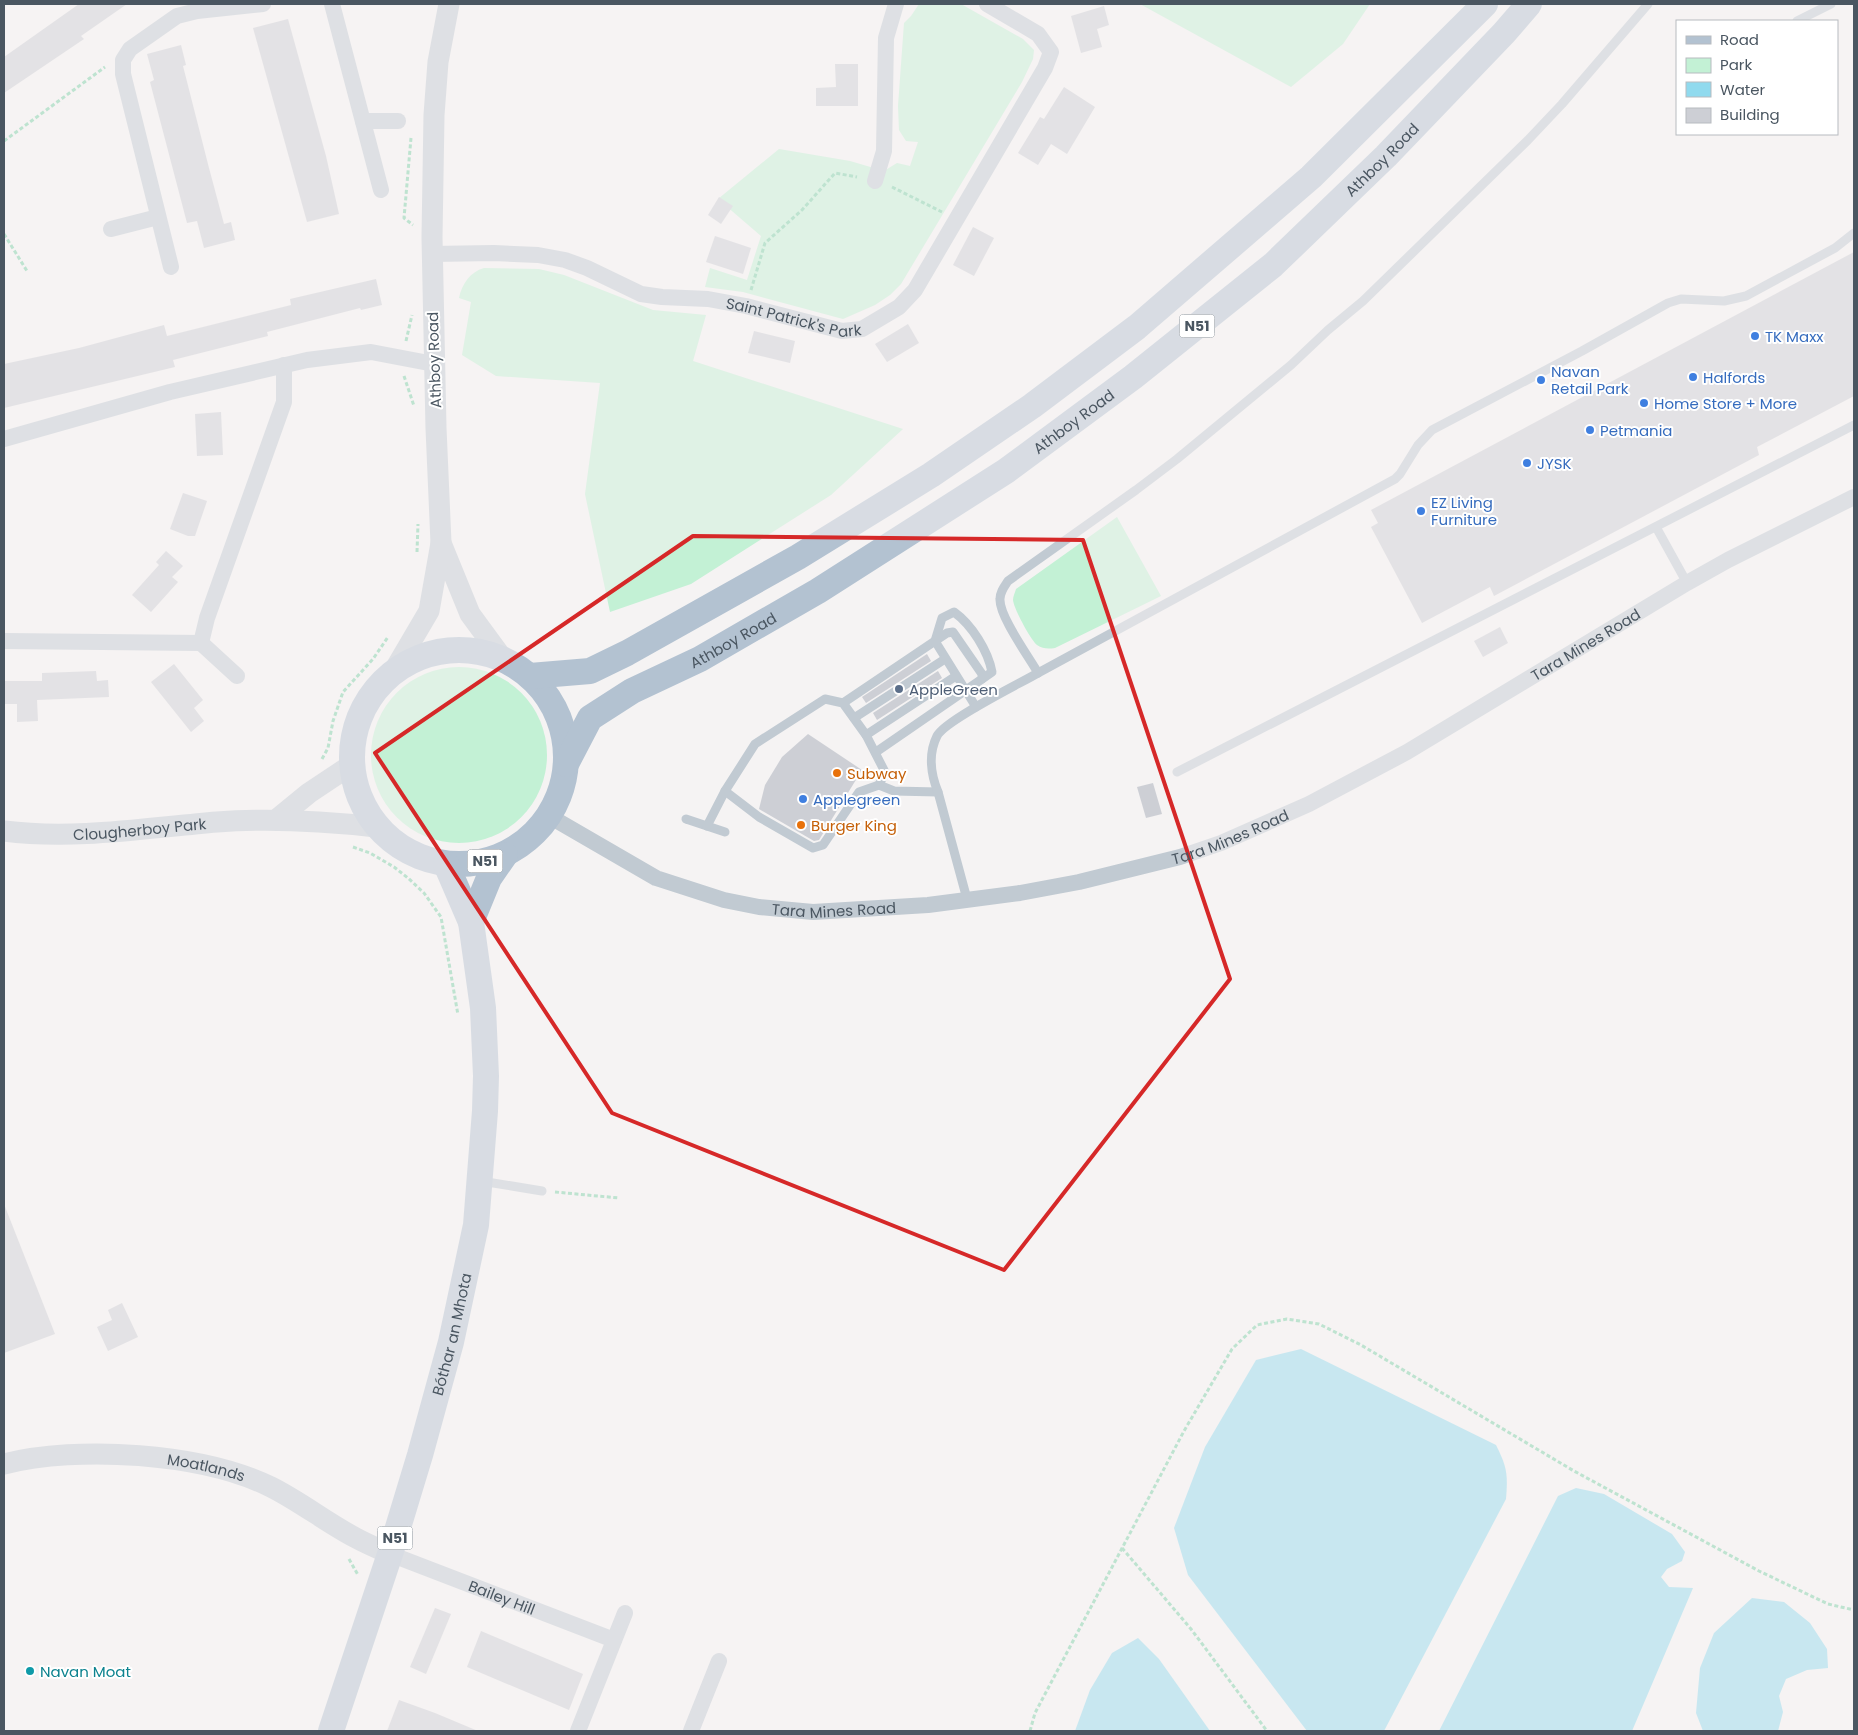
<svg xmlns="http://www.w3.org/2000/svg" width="1858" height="1735" viewBox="0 0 1858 1735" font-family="Poppins,sans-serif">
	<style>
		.green { fill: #c3f1d5 }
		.water { fill: #90daee }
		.building { fill: #cdcfd5 }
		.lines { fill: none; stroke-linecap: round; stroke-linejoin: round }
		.path { stroke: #7ad0a6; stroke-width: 3; stroke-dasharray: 4 2.5; stroke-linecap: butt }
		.service { stroke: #c1cad2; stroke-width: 9 }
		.minor { stroke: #c1cad2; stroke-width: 16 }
		.tertiary { stroke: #c1cad2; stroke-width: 21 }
		.primary { stroke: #b3c2d1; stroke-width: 26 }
		.marked { fill: none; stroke: #d62828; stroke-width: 4; stroke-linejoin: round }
		.shop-dot { fill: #3f7fe0; stroke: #fff; stroke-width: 2 }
		.service-dot { fill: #5c6f8a; stroke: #fff; stroke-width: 2 }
		.food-dot { fill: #e8710a; stroke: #fff; stroke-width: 2 }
		.culture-dot { fill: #0f9aa8; stroke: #fff; stroke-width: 2 }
		.labels { text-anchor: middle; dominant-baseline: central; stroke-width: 4; stroke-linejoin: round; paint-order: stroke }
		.shield { fill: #fff; stroke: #808990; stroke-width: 1 }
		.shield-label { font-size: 14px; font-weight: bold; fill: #4a5661 }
		.street-label { font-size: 15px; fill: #4a5661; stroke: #fff }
		.shop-label { font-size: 15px; fill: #366cbe; stroke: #fff; text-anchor: start }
		.service-label { font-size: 15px; fill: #4e5e75; stroke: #fff; text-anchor: start }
		.food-label { font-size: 15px; fill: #c56008; stroke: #fff; text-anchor: start }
		.culture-label { font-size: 15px; fill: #0d838f; stroke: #fff; text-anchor: start }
	</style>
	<rect width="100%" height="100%" fill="#f5f3f3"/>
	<!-- green -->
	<g class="green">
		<path d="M919,4H961L1023,39L1034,50L1033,59L1022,82L901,284L890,295L875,305L843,319L743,292L705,287L710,268L747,280L761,236L718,199L779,149L850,161L884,171L897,163L910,166L918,142L906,141L899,130L898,106L904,23L911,16Z"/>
		<path d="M1140,4H1370L1343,44L1291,87Z"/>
		<path d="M484,268L539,269L564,275L653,310L706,315L693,361L903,429L831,495L691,584L610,612L585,494L600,383L496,376L462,355L471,302L459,298C462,284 470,272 484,268Z"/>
		<path d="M1117,517L1161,596L1055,648C1048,649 1043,649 1037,645C1030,639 1014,609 1013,600C1013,596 1015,593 1016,589Z"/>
		<circle cx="459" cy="755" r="88"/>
	</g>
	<!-- water -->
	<g class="water">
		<path d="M1301,1349L1496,1445C1507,1467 1508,1474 1506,1499L1384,1731H1307L1188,1575L1174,1528L1205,1447L1256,1360Z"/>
		<path d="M1576,1488L1604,1494L1672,1534L1685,1552L1682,1561L1667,1569L1661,1577L1669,1587L1693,1588L1632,1731H1439L1558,1496Z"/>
		<path d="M1752,1598L1784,1602L1810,1623L1827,1649L1828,1668L1807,1670L1786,1679L1779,1696L1783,1712L1778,1731H1703L1696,1713L1700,1668L1714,1633Z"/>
		<path d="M1138,1638L1159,1659L1210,1731H1075L1090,1690L1112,1653Z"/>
	</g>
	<!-- building -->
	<g class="building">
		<path d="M79,4H127L81,36L84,39L4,93V57Z"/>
		<path d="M1104,6L1109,25L1097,29L1102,47L1081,53L1071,16Z"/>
		<path d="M288,19L326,156L339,214L307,222L253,28Z"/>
		<path d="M181,45L186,65L183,66L209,168L224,224L231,222L235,240L204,248L197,221L187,223L150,82L154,80L147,54Z"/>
		<path d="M835,64H858V106H816V88L836,87Z"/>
		<path d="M1064,87L1095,107L1067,154L1051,144L1038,165L1018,153L1040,117L1044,119Z"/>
		<path d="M719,197L733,206L721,224L708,215Z"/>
		<path d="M973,227L994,238L974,276L953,265Z"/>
		<path d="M715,236L751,248L743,274L706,262Z"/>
		<path d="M1854,252V396L1757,447L1759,455L1494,596L1490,587L1422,623L1371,527L1378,523L1371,510Z"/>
		<path d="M376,279L382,305L361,310L360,308L267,332L268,336L173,360L175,367L4,408V364L79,348L164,325L167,336L291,305L290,299Z"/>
		<path d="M908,324L919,343L887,362L875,344Z"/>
		<path d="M754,331L795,341L790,363L748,353Z"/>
		<path d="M221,412L223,455L197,456L195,414Z"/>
		<path d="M183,493L207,501L195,536H188L170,529Z"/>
		<path d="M166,551L183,566L172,577L178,582L151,612L132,595L159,565L156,562Z"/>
		<path d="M1500,627L1508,643L1483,657L1474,641Z"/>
		<path d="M927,654L931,661L866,703L862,697Z"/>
		<path d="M174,664L203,700L194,708L204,721L191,732L151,682Z"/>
		<path d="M96,671L97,681L108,680L109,697L37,700L38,721L17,722V704H4V681H42V673Z"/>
		<path d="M938,671L942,678L877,720L873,713Z"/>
		<path d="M808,734L862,770L819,840L814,841L759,809L765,785L782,757Z"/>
		<path d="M1153,783L1162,814L1146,818L1137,787Z"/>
		<path d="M4,1204L55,1334L4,1353Z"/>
		<path d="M122,1303L138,1337L108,1351L97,1327L112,1320L108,1310Z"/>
		<path d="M435,1608L451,1614L426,1674L410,1667Z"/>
		<path d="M481,1631L583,1674L569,1710L467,1667Z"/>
		<path d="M399,1700L435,1713L478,1731H387Z"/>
	</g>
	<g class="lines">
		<!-- path -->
		<g class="path">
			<path d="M411,138L404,218L413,225"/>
			<path d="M4,141L105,67"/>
			<path d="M892,187L942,212"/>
			<path d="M4,234L27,271"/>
			<path d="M751,290L765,243L802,210L835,173L857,177"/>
			<path d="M406,341L412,315"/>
			<path d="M404,376L414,406"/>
			<path d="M417,552L418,524"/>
			<path d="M322,759L328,748L333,721L343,692L373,659L388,637"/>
			<path d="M353,847L370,853L394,867L408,878L424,893L441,917L458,1015"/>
			<path d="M555,1192L619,1198"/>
			<path d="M1122,1548L1191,1629L1267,1731"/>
			<path d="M349,1559L358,1575"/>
			<path d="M1030,1731L1035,1713L1184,1431L1232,1349L1257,1325L1287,1319L1319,1324L1361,1345L1574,1471L1759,1571L1828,1604L1854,1610"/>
		</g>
		<!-- service -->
		<g class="service">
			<path d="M1797,21L1831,4"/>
			<path d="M1656,527L1687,583"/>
			<path d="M935,641L942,618L954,612C972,625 988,651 992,672L982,679"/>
			<path d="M1038,673L1395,479L1400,474L1418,445L1432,430L1582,351L1668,303L1681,299L1724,301L1746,296L1835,248L1854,233"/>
			<path d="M843,703L935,641L976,707"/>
			<path d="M854,718L945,659"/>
			<path d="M866,735L956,676"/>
			<path d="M876,752L982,679V674L953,632L947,633L935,641"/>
			<path d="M1177,772L1854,425"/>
			<path d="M725,791L759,817L813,848L823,845L859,792L879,785"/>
			<path d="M686,819L725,832"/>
			<path d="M707,826L725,791L755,744L825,699L843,703L866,735L885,772L879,785L894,791L938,792"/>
			<path d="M967,899L938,792C931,775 928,754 937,736C945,720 1019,684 1038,673C1029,657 999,616 1000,599C1000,592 1004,587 1008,581L1136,490L1177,459L1291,365L1328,330L1363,301L1528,140L1562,104L1648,4"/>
			<path d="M481,1181L542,1191"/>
		</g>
		<!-- minor -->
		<g class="minor">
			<path d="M332,4L381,190"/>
			<path d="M363,121H398"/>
			<path d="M875,181L884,151L886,38L896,4"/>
			<path d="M111,229L158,217"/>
			<path id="s1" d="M432,254L494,253L538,255L565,260L587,268L641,294L662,297L708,299L746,306L842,331L862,329L899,307L915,290L1045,68L1051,52L1038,34L987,4"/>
			<path d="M171,267L123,74V60L130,49L177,16L197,11L263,4"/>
			<path d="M4,439L170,392L307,360L371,352L434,364"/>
			<path d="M4,641L201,643L237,676"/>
			<path d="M201,643L207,618L284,402V365"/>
			<path id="s2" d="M549,816L656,878L724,900L759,907L813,912L928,905L1020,893L1079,882L1180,857L1221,843L1309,804L1407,752L1687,583L1728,560L1854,497"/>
			<path id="s3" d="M390,1554L614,1640"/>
			<path d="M578,1731L625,1613"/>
			<path d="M691,1731L719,1661"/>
		</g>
		<!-- tertiary -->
		<g class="tertiary">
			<path d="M441,543L470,614L503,659"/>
			<path d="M392,674L429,611L441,543L436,428L432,237L434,115L438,62L449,4"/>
			<path d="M276,820L309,793L351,765"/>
			<path id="s4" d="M4,831C74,840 146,828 217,822C270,818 323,821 376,827"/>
			<path id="s5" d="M4,1464C78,1445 202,1453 271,1487C301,1502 327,1523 356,1538C367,1544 379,1549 390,1554"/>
		</g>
		<!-- primary -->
		<g class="primary">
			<circle cx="459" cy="757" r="107"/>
			<path d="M530,676L590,671L627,653L798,557L931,475L1032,406L1137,327L1311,177L1485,4"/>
			<path id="s6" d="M566,764L590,718L632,691L700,659L818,591L1006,471L1133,377L1273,265L1386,156L1504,33L1529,4"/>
			<path d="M471,922L489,878L505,855"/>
			<path id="s7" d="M331,1731L390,1554L420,1455L451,1342L476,1225L485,1111L486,1076L483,1008L471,922L446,864"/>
		</g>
	</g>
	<!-- marked area -->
	<path d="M0 0H1858V1735H0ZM693,536L1083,540L1230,979L1004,1270L612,1113L375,753Z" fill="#f5f3f3" fill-opacity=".55" fill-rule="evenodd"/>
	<path class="marked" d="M693,536L1083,540L1230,979L1004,1270L612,1113L375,753Z"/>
	<!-- markers -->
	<g class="shop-dot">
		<circle cx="1755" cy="336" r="5"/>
		<circle cx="1693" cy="377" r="5"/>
		<circle cx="1541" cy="380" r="5"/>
		<circle cx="1644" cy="403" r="5"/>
		<circle cx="1590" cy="430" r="5"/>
		<circle cx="1527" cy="463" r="5"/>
		<circle cx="1421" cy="511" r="5"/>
		<circle cx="803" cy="799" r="5"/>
	</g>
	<circle class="service-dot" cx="899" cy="689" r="5"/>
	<g class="food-dot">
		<circle cx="837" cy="773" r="5"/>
		<circle cx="801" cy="825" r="5"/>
	</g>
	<circle class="culture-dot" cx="30" cy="1671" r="5"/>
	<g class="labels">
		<!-- shield labels -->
		<g class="shield">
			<rect x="1179.5" y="314.5" width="35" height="23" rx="4"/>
			<rect x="467.5" y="849.5" width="35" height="23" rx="4"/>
			<rect x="377.5" y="1526.5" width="35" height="23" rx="4"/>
		</g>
		<g class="shield-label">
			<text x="1197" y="326">N51</text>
			<text x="485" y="861">N51</text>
			<text x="395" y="1538">N51</text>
		</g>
		<!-- street labels -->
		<g class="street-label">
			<text stroke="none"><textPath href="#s6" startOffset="1025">Athboy Road</textPath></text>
			<text stroke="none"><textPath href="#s1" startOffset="372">Saint Patrick's Park</textPath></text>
			<text transform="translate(434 360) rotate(-92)">Athboy Road</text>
			<text stroke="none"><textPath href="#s6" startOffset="620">Athboy Road</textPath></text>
			<text stroke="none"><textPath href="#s6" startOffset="215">Athboy Road</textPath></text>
			<text stroke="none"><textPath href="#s2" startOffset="1116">Tara Mines Road</textPath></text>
			<text stroke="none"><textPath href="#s4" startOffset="136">Clougherboy Park</textPath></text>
			<text stroke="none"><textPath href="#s2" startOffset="711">Tara Mines Road</textPath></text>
			<text stroke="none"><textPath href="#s2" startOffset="306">Tara Mines Road</textPath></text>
			<text stroke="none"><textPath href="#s7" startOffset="415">Bóthar an Mhota</textPath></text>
			<text stroke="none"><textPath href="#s5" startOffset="204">Moatlands</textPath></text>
			<text stroke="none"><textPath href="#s3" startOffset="120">Bailey Hill</textPath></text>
		</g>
		<!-- shop labels -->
		<g class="shop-label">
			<text x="1765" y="336">TK Maxx</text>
			<text x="1551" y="371">Navan<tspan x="1551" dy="17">Retail Park</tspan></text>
			<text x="1703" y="377">Halfords</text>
			<text x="1654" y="403">Home Store + More</text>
			<text x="1600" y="430">Petmania</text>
			<text x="1537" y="463">JYSK</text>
			<text x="1431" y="502">EZ Living<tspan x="1431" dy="17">Furniture</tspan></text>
			<text x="813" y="799">Applegreen</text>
		</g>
		<!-- service labels -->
		<g class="service-label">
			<text x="909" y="689">AppleGreen</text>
		</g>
		<!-- food labels -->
		<g class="food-label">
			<text x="847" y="773">Subway</text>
			<text x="811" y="825">Burger King</text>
		</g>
		<!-- culture labels -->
		<g class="culture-label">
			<text x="40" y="1671">Navan Moat</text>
		</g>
	</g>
	<!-- border -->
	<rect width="1858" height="1735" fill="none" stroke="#4a5661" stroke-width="10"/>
	<!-- legend -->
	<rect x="1676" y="20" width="162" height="115" fill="#ffffff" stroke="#b7bbc0"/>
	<rect x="1686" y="36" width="25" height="8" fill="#b3c2d1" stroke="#b7bbc0"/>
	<text x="1720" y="45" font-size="15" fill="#4a5661">Road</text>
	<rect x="1686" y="58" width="25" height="15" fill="#c3f1d5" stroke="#b7bbc0"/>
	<text x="1720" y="70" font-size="15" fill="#4a5661">Park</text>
	<rect x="1686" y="82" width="25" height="15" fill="#90daee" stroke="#b7bbc0"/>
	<text x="1720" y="95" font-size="15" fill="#4a5661">Water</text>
	<rect x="1686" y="108" width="25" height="15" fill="#cdcfd5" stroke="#b7bbc0"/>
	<text x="1720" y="120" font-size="15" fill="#4a5661">Building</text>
</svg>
